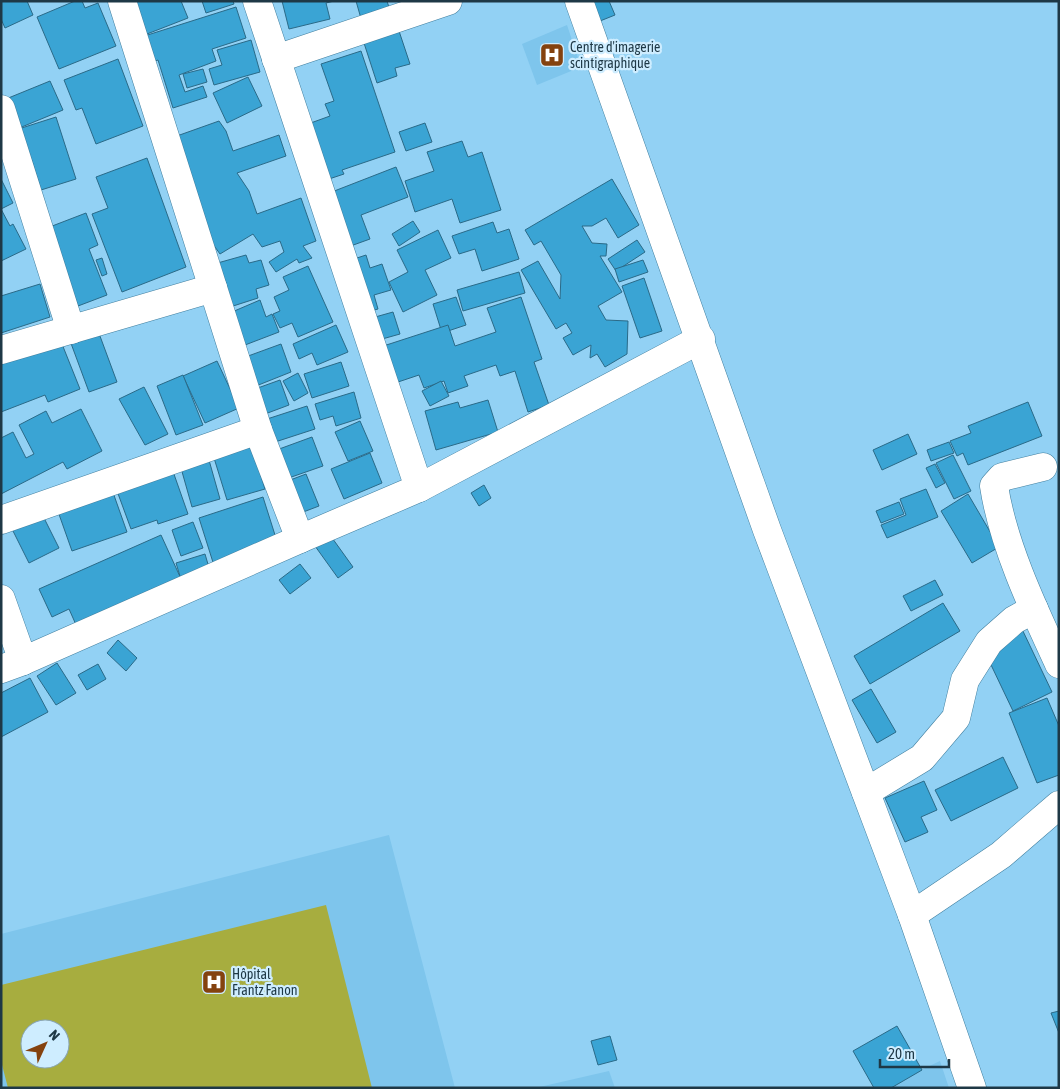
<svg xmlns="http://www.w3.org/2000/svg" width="1060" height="1089" viewBox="0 0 1060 1089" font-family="'Asap Condensed',sans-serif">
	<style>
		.built { fill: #7ec5ec; fill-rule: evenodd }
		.green { fill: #a7ad3f; fill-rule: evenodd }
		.building { fill: #3aa4d4; stroke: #2a6a88 }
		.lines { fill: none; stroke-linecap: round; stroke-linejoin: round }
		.minor-casing { stroke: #417f9f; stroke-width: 29 }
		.minor { stroke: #fff; stroke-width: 28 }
		.labels { text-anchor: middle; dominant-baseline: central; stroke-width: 4.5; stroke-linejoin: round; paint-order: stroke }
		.poi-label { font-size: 14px; fill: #1e3846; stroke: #ceedff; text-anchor: start }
	</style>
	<rect width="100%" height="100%" fill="#92d1f4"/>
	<!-- built -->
	<g class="built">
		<path d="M567,25L581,67L537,85L522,44Z"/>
		<path d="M389,835L455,1088H1V934ZM30,1029H60V1059H30Z"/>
		<path d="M940,1061L949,1088H883Z"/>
		<path d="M609,1071L615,1088H535Z"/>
	</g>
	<!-- green -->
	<path class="green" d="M326,905L372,1088H8L1,1061V985ZM30,1029H60V1059H30Z"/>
	<!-- building -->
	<g class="building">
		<path d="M1,1H27L33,15L5,28L1,19Z"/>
		<path d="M75,1H82L85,8L98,3L116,46L59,69L37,17Z"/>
		<path d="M134,1H181L188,18L147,34Z"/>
		<path d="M202,1H233L234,4L206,13Z"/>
		<path d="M282,1H334L326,3L330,19L289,29Z"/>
		<path d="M356,1H387L391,14L362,22Z"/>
		<path d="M593,1H609L615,15L600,21Z"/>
		<path d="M236,7L246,38L212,49L216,61L179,75L185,92L203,86L207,97L173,108L158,60L147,64L138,38Z"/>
		<path d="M398,28L410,64L395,68L397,76L377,83L363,40Z"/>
		<path d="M251,40L260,72L214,85L209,69L222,65L217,50Z"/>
		<path d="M361,51L395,152L342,170L344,174L320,182L308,124L330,116L325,104L334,101L321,64Z"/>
		<path d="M118,59L143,126L96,144L82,108L76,110L64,80Z"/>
		<path d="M203,69L207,82L187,88L183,74Z"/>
		<path d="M248,77L262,106L227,123L213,93Z"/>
		<path d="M50,81L63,110L12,131L1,101Z"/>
		<path d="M56,117L76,179L41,190L31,158L9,132Z"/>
		<path d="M219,121L226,131L233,151L279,135L286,156L237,173L249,191L257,214L301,198L316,241L303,246L312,258L299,263L297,259L276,272L269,262L284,252L280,241L262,247L253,234L220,254L210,240L174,137Z"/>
		<path d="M425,123L432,142L406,151L399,132Z"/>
		<path d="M462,141L468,157L482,152L501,210L460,223L452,199L415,212L405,181L434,171L427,152Z"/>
		<path d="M147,158L186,267L122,292L92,214L108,208L96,177Z"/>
		<path d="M396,167L408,197L361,215L370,239L345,248L324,195Z"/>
		<path d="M1,179L13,203L1,209L10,226L13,224L26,249L1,261Z"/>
		<path d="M612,179L639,225L618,238L606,218L592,226H582L592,243L607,244L606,256H600L622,292L598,306L606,320L628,321L627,354L605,367L597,354L590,358L591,345L573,355L563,338L572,333L566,323L556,329L521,270L538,261L560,299L561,275L541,241L534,245L525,230Z"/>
		<path d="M86,213L98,245L89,249L107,295L78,306L47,228Z"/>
		<path d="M413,221L420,232L399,246L392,234Z"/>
		<path d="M493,222L497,233L509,229L519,259L482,271L475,249L459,254L452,236Z"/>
		<path d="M438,230L451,258L425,270L437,295L403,312L389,282L408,272L397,250Z"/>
		<path d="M637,240L645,252L616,271L608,259Z"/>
		<path d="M246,255L249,263L261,260L269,285L256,289L258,298L227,308L214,264Z"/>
		<path d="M366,255L370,268L382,264L391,290L374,295L378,309L356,315L339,264Z"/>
		<path d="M102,258L107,274L102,276L96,260Z"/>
		<path d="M643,260L648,272L619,282L615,269Z"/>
		<path d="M308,266L333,322L298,337L292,323L280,328L273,314L280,311L274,297L289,290L283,277Z"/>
		<path d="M519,272L525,293L463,311L457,290Z"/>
		<path d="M644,278L662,331L640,338L622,286Z"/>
		<path d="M40,284L50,317L1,333V296Z"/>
		<path d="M456,297L466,325L442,333L433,304Z"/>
		<path d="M521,297L542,359L534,362L549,405L528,412L515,371L500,376L496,365L464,376L468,386L448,393L444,381L424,388L419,375L383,387L371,350L448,325L455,346L496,332L487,308Z"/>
		<path d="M260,300L266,317L272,314L279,332L245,345L232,312Z"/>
		<path d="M393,312L400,334L368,343L361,321Z"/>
		<path d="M336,325L348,352L317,365L312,353L299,359L293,344Z"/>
		<path d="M97,328L117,382L89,392L69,338Z"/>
		<path d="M60,339L80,389L48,402L45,395L1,412V362Z"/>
		<path d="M281,344L291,372L251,388L240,359Z"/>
		<path d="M217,361L239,408L205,423L183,376Z"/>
		<path d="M341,362L349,386L312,398L304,374Z"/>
		<path d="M298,373L308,393L294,401L283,381Z"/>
		<path d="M183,375L203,425L176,435L157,386Z"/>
		<path d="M280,380L289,405L265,414L255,389Z"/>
		<path d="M441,381L449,396L430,406L422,391Z"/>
		<path d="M144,387L168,434L145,445L119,399Z"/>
		<path d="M354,392L361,418L336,426L333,416L320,420L315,404Z"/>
		<path d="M488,400L498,432L436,450L425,411L458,402L460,408Z"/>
		<path d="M1028,402L1042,436L968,465L963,453L957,456L950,441L971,433L968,426Z"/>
		<path d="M307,406L315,429L272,443L264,420Z"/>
		<path d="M81,409L102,451L67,469L63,462L1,494V438L13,432L26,458L34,454L19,425L46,411L52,423Z"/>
		<path d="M360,421L373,451L348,461L335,432Z"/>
		<path d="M248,434L265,489L227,500L210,445Z"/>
		<path d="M908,434L917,454L882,470L873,450Z"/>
		<path d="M312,437L323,466L280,481L271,452Z"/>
		<path d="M949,442L954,453L931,461L927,450Z"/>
		<path d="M207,453L220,499L192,507L179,461Z"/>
		<path d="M370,453L382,483L344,499L331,469Z"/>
		<path d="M953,455L971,491L954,499L936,463Z"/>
		<path d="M169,460L188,514L158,524L157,520L131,529L113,480Z"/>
		<path d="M935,464L945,483L936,488L926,468Z"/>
		<path d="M306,474L319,506L298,514L285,482Z"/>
		<path d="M110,484L127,532L72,551L55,503Z"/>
		<path d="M484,485L491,498L479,506L471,493Z"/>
		<path d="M926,489L938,517L887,538L881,525L906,515L900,499Z"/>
		<path d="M968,494L999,547L972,563L941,511Z"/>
		<path d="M263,497L281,554L217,575L199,518Z"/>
		<path d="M35,500L59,548L29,563L5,515Z"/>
		<path d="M899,502L904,514L881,523L876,511Z"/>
		<path d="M193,522L203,548L181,556L172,530Z"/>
		<path d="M161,535L182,581L77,627L69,609L52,617L39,589Z"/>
		<path d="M330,535L353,567L338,578L315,546Z"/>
		<path d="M205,554L212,578L183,586L176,563Z"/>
		<path d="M300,564L311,578L290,594L279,580Z"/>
		<path d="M935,580L943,595L911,611L903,596Z"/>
		<path d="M943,603L960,631L870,684L854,656Z"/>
		<path d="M1021,627L1052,692L1013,711L982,646Z"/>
		<path d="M118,640L137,658L126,671L107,653Z"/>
		<path d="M57,663L76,693L56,705L37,676Z"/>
		<path d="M98,664L106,679L87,690L78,675Z"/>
		<path d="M30,678L48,712L1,737V693Z"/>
		<path d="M871,689L896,732L877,743L852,700Z"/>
		<path d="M1047,698L1059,726V775L1037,783L1009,713Z"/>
		<path d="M1003,757L1018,788L951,821L935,790Z"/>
		<path d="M924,781L937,810L921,817L928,832L905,842L885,798Z"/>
		<path d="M1059,1011V1033L1051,1013Z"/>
		<path d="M897,1026L922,1070L891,1088H874L853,1051Z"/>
		<path d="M610,1036L617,1060L598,1065L591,1041Z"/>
	</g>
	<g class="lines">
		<defs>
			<g id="minor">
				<path d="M122,1L258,430L300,539L419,488L257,1"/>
				<path d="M579,1L767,530L912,915L972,1088"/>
				<path d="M276,59L448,1"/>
				<path d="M1,109L71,330"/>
				<path d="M1,350L213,288"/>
				<path d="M1043,467L1002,477L994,486C1003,545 1034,610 1059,664"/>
				<path d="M419,488L701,339"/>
				<path d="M1,520L258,430"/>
				<path d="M1,599L23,661L300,539"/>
				<path d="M1,669L23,661"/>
				<path d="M866,792L922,758L956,718L965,680L989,642L1014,620L1034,609"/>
				<path d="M912,915L1001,855L1059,805"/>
			</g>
		</defs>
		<!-- minor casing -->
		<use href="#minor" class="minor-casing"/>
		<!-- minor -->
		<use href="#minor" class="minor"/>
	</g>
	<!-- icons -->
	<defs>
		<symbol id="hospital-square" viewBox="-11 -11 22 22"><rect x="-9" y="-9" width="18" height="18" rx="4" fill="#84420f" stroke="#ceedff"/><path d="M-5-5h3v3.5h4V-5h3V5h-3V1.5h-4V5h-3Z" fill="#fff"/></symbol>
	</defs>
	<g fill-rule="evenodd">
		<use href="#hospital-square" x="538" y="41" width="28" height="28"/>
		<use href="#hospital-square" x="200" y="968" width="28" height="28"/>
	</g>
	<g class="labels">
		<!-- poi labels -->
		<g class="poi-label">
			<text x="570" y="47">Centre d'imagerie<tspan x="570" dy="16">scintigraphique</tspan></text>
			<text x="232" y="974">Hôpital<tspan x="232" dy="16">Frantz Fanon</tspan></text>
		</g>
	</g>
	<!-- border -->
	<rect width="1060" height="1089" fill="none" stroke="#1e3846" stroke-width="5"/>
	<!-- north arrow -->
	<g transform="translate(45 1044) rotate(46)"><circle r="24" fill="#ceedff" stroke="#88a5b5"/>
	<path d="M0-4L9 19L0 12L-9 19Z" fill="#84420f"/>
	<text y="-8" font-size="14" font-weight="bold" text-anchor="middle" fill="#1e3846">N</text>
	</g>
	<!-- scale -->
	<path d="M880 1059v8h69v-8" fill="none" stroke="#1e3846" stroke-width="2.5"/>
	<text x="888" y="1059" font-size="15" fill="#1e3846" stroke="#ceedff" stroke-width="4" paint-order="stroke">20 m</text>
</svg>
